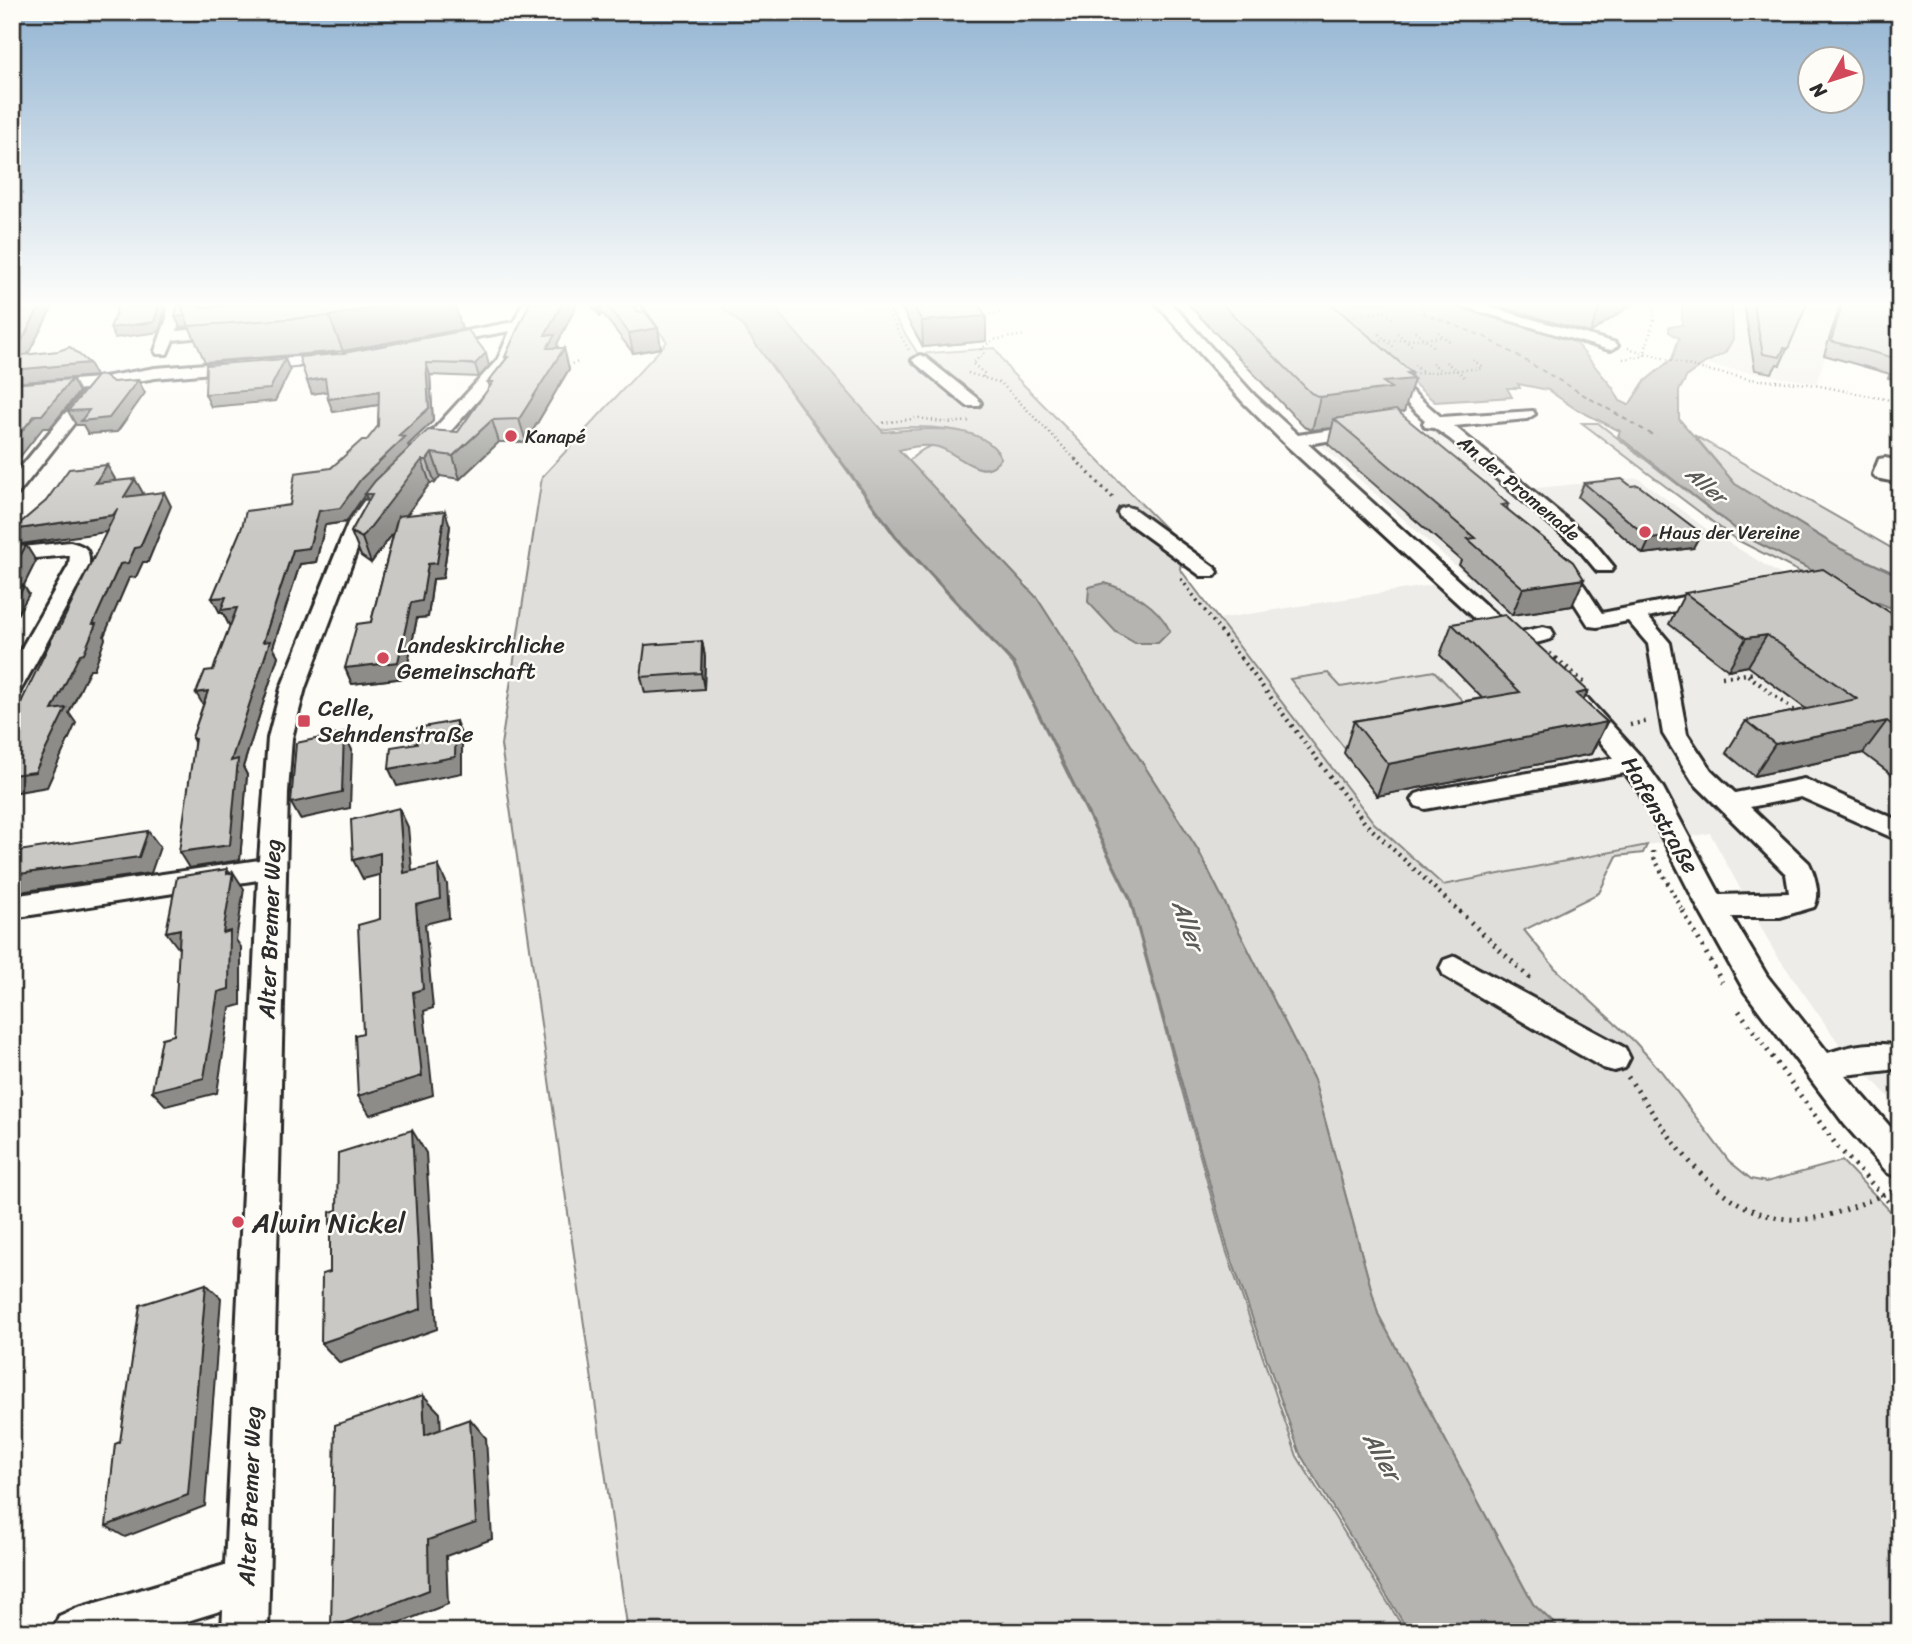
<svg xmlns="http://www.w3.org/2000/svg" width="1912" height="1644" viewBox="0 0 1912 1644" font-family="Sriracha,sans-serif">
	<style>
		.built { fill: #edece8 }
		.green { fill: #dfdeda; stroke: #858482; stroke-width: 2 }
		.water { fill: #b5b4b1; stroke: #7e7d7b; stroke-width: 2 }
		.lines { fill: none; stroke-linecap: round; stroke-linejoin: round }
		.ferry { stroke: #5b5b5a; stroke-width: 2; stroke-dasharray: 5 4.5; stroke-linecap: butt }
		.minor-casing { stroke: #2b2b2b; stroke-width: 6 }
		.path-far3 { stroke: #2b2b2b; stroke-width: 2.5; stroke-dasharray: 1 3.5; stroke-linecap: butt }
		.path-far2 { stroke: #2b2b2b; stroke-width: 3.5; stroke-dasharray: 2 4.5; stroke-linecap: butt }
		.path-far1 { stroke: #2b2b2b; stroke-width: 4.5; stroke-dasharray: 2 5; stroke-linecap: butt }
		.path { stroke: #2b2b2b; stroke-width: 5; stroke-dasharray: 2 6; stroke-linecap: butt }
		.minor { fill: #fdfcf7; fill-rule: evenodd }
		.path-bridge { stroke: #2b2b2b; stroke-width: 2.5; stroke-dasharray: 1 3.5; stroke-linecap: butt }
		.wall { fill: #adaca9; stroke: #2b2b2b; stroke-width: 2 }
		.shaded-wall { fill: #8d8c89; stroke: #2b2b2b; stroke-width: 2 }
		.building { fill: #c9c8c4; stroke: #2b2b2b; stroke-width: 2 }
		.poi-dot { fill: #d1495b; stroke: #fdfcf7; stroke-width: 2.5 }
		.labels { text-anchor: middle; dominant-baseline: central; stroke-width: 5; stroke-linejoin: round; paint-order: stroke }
		.far-poi-label { font-size: 19px; fill: #2b2b2b; stroke: #fdfcf7; text-anchor: start }
		.far-street-label { font-size: 19px; fill: #2b2b2b; stroke: #fdfcf7 }
		.far-water-label { font-size: 21px; font-style: italic; fill: #5b5b5a; stroke: #fdfcf7 }
		.poi-label { font-size: 23px; fill: #2b2b2b; stroke: #fdfcf7; text-anchor: start }
		.street-label { font-size: 23px; fill: #2b2b2b; stroke: #fdfcf7 }
		.water-label { font-size: 24px; font-style: italic; fill: #5b5b5a; stroke: #fdfcf7 }
		.near-poi-label { font-size: 28px; fill: #2b2b2b; stroke: #fdfcf7; text-anchor: start }
	</style>
	<rect width="100%" height="100%" fill="#fdfcf7"/>
	<filter id="ink" filterUnits="userSpaceOnUse"><feTurbulence type="fractalNoise" baseFrequency=".0143" numOctaves="2"/><feDisplacementMap in="SourceGraphic" scale="14" xChannelSelector="R" yChannelSelector="G"/><feConvolveMatrix kernelMatrix="1 2 1 2 8 2 1 2 1" color-interpolation-filters="sRGB"/></filter>
	<g filter="url(#ink)">
		<!-- built -->
		<g class="built">
			<path d="M1732,302H1812L1850,313L1830,342L1816,383L1718,367L1705,363L1725,353Z"/>
			<path d="M1445,430L1515,490L1638,478L1708,530L1786,578L1900,625V1109L1840,1045L1774,951L1710,833L1443,885L1374,823L1218,619L1470,579L1320,444Z"/>
		</g>
		<!-- green -->
		<g class="green">
			<path d="M638,302H717L741,324L895,537L1013,664L1129,898L1226,1250L1297,1456L1406,1632H628L501,745L542,477L667,342Z"/>
			<path d="M885,302L918,354L995,348L1010,371L1183,546L1180,569L1374,823L1443,885L1647,845L1643,853L1617,856L1599,893L1524,930L1555,968L1635,1042L1661,1071L1729,1161L1751,1179L1766,1182L1842,1161L1900,1221V1632H1563L1533,1604L1378,1314L1314,1080L1198,850L1037,598L908,461C915,456 923,447 932,446C955,443 980,489 1001,458C986,424 912,424 881,430L769,303Z"/>
			<path d="M1582,423H1598L1746,537L1871,600L1900,611V623L1735,539Z"/>
			<path d="M1694,435L1900,553V576L1841,549L1735,484Z"/>
			<path d="M1434,671L1485,724L1346,750L1290,679L1328,673L1341,687Z"/>
		</g>
		<!-- water -->
		<g class="water">
			<path d="M769,302L883,432C917,429 983,420 1001,458C983,485 957,452 938,447C927,444 910,447 899,450L1037,598L1198,850L1314,1080L1378,1314L1533,1604L1563,1632H1409L1300,1454L1228,1249L1130,897L1014,663L897,537L741,324L717,302Z"/>
			<path d="M1438,302L1574,341L1613,388L1620,401L1629,405L1644,382L1672,359L1679,338L1669,332V327L1682,325V304L1679,302H1732L1733,339L1725,353L1705,363L1687,376L1679,391V419L1735,484L1841,549L1900,576V611L1871,600L1746,537L1618,436L1620,431L1574,408L1548,390L1518,384L1520,388H1507L1512,397L1435,402L1321,303Z"/>
			<path d="M1105,583C1132,592 1157,604 1170,631L1158,643H1135L1116,632L1088,602L1089,587Z"/>
		</g>
		<g class="lines">
			<!-- ferry -->
			<path class="ferry" d="M1422,302L1423,313L1485,337L1656,437"/>
			<defs>
				<g id="minor">
					<path d="M168,302H182L177,331L228,326L235,330L228,334L173,340L167,354H157L155,351L167,318Z"/>
					<path d="M523,302H537L510,364L426,459H414L411,455L414,451L498,359L510,331L438,344L431,340L433,337L514,322Z"/>
					<path d="M623,302H637L655,327L653,330H643Z"/>
					<path d="M1155,302H1170L1255,396L1298,435L1364,425L1370,426L1372,430L1370,434L1308,444L1516,633L1543,627L1551,629L1554,634L1551,639L1513,649L1505,647L1286,445L1243,402Z"/>
					<path d="M1448,302H1472L1616,343L1618,346L1611,350L1606,349Z"/>
					<path d="M335,354L343,359L340,362L155,378L98,388V393L18,494L12,495V478L85,389L12,395V385L98,378L155,368Z"/>
					<path d="M920,355L925,357L979,400L981,403L979,406H967L915,363L912,360Z"/>
					<path d="M1383,369L1388,371L1441,417L1533,411L1535,414L1527,419L1454,426L1591,539L1614,567L1611,571H1597L1577,547L1450,439L1434,428L1425,427L1423,423L1425,420L1378,377L1375,374Z"/>
					<path d="M1885,458L1900,461V471H1892L1900,473V483L1876,478L1873,474L1879,459Z"/>
					<path d="M371,499L380,505L367,523L305,688L292,738L288,792L268,1632H222L223,1610L152,1632H52L59,1616L75,1609L225,1565L258,880L12,918V896L259,860L268,738L281,688L348,523L364,501Z"/>
					<path d="M1127,507L1134,509L1215,568L1218,572L1215,576H1201L1120,517L1118,513L1120,509Z"/>
					<path d="M70,542C86,546 90,549 89,565L23,686L20,691L12,693V665L69,565L70,555L12,560V548Z"/>
					<path d="M1554,561C1576,566 1590,596 1602,613L1714,591L1721,593L1724,597L1721,601L1648,617L1670,643L1687,734L1711,770L1735,793L1804,779L1900,821V841L1801,797L1750,807L1809,863C1815,875 1821,895 1814,907L1780,917H1732L1767,976L1828,1053C1850,1045 1878,1040 1900,1047V1067L1889,1070L1845,1075L1900,1138V1178L1888,1173L1845,1125L1745,992L1697,906L1639,792L1625,773L1425,809L1416,806L1412,800L1416,794L1425,791L1614,758L1568,704L1572,699L1580,697L1588,699L1642,758L1663,788L1720,895L1789,893L1786,874L1693,782L1663,734L1648,644L1628,621L1597,627L1589,626L1564,587L1544,567L1547,563Z"/>
					<path d="M1455,956L1625,1048L1630,1058L1625,1068L1614,1071L1603,1068L1444,976L1440,968L1444,960Z"/>
				</g>
			</defs>
			<!-- minor casing -->
			<use href="#minor" class="minor-casing"/>
			<!-- path-far3 -->
			<g class="path-far3">
				<path d="M881,302L909,350"/>
				<path d="M981,315L1001,313"/>
				<path d="M1340,316L1385,312L1393,319"/>
				<path d="M1415,331L1433,346"/>
				<path d="M1438,332L1451,343"/>
				<path d="M1397,333L1414,347"/>
				<path d="M1379,334L1396,349"/>
				<path d="M1372,342L1444,337"/>
				<path d="M1623,359L1645,356C1645,337 1661,319 1651,302"/>
				<path d="M1473,360L1483,367"/>
				<path d="M1446,362L1466,378"/>
				<path d="M1432,363L1442,371"/>
				<path d="M1414,365L1424,373"/>
				<path d="M563,366L579,362"/>
				<path d="M1705,370L1750,379L1810,384L1900,402"/>
				<path d="M968,373L1001,383L1076,460"/>
				<path d="M1412,374L1484,368"/>
				<path d="M983,377L985,374L972,363L984,354L981,349L993,340L1025,335"/>
				<path d="M883,423L919,418L948,423L972,421"/>
			</g>
			<!-- path-far2 -->
			<g class="path-far2">
				<path d="M1075,459L1115,500"/>
				<path d="M1181,579L1242,660"/>
				<path d="M1550,653L1558,660"/>
			</g>
			<!-- path-far1 -->
			<g class="path-far1">
				<path d="M1241,658L1365,823L1461,913"/>
				<path d="M1556,658L1586,684"/>
				<path d="M1748,675L1796,712L1791,713"/>
				<path d="M1722,677L1763,672"/>
				<path d="M1630,725L1649,721"/>
				<path d="M1653,851V856L1684,913"/>
			</g>
			<!-- path -->
			<g class="path">
				<path d="M1459,911L1534,982"/>
				<path d="M1683,911L1722,982"/>
				<path d="M1739,1011L1837,1146L1900,1214"/>
				<path d="M1628,1077C1672,1139 1719,1226 1808,1219C1837,1216 1867,1201 1894,1190"/>
			</g>
			<!-- minor -->
			<use href="#minor" class="minor"/>
			<!-- path-bridge -->
			<path class="path-bridge" d="M1628,348L1705,370"/>
		</g>
		<!-- wall -->
		<g class="wall">
			<path d="M178,302H218V306L238,302L462,329L343,351L205,362L189,326L180,327Z"/>
			<path d="M530,302H578L557,344L558,348L569,369L526,442H499L460,479L440,476L435,483H430L407,515L450,526L443,578L433,579L428,617L417,618L405,678L352,684L345,668L371,622L394,532L371,563L361,556L351,532L368,501L365,494L366,493L346,522L325,525L316,562L300,564L273,647L278,656L243,767L247,775L240,860L189,868L194,742L192,738L203,705L213,670L230,625H229L223,613H220L290,505L331,468L367,440L378,426L379,405L333,412L327,391L312,394L307,381L338,354L489,366L479,377L430,375L433,421L408,445L409,448L458,432L490,387L488,382L506,359L505,357Z"/>
			<path d="M589,302H631L661,348L633,353L602,313L600,316Z"/>
			<path d="M898,302H977L986,316V341L923,347Z"/>
			<path d="M1188,302H1329L1412,373L1404,412H1398L1508,504L1507,508L1572,606L1512,615L1459,565L1461,560L1328,444L1332,428L1312,430L1304,427L1188,304Z"/>
			<path d="M1483,302H1632L1631,305L1590,333Z"/>
			<path d="M1746,302H1808L1780,365L1777,364L1772,373L1755,370L1744,306Z"/>
			<path d="M1841,302H1900V390L1895,389L1898,381L1888,378L1890,374L1824,355Z"/>
			<path d="M1584,483L1631,486L1693,548L1643,554L1578,497Z"/>
			<path d="M1685,593L1900,619V781L1863,753L1754,776L1726,753L1746,721L1806,709L1748,666L1728,670L1669,624Z"/>
			<path d="M1452,624L1584,701L1607,722L1591,754L1377,796L1344,753L1354,721L1482,698L1440,655Z"/>
			<path d="M702,641L705,657L704,689L645,693L641,677Z"/>
		</g>
		<!-- shaded-wall -->
		<g class="shaded-wall">
			<path d="M42,302H55L21,368L14,356Z"/>
			<path d="M160,302H167L159,332L115,338L110,328Z"/>
			<path d="M200,302H218L217,323L180,327L175,317L200,307Z"/>
			<path d="M406,302H454L462,329L343,351L329,316Z"/>
			<path d="M563,302H578L557,344L560,355L564,348L569,369L526,442L519,419L545,335Z"/>
			<path d="M597,302H600L602,313L600,316Z"/>
			<path d="M1602,302H1632L1631,305L1590,333Z"/>
			<path d="M986,316V341L923,347L922,321Z"/>
			<path d="M658,328L661,348L633,353L629,333Z"/>
			<path d="M486,353L489,366L479,377L475,364Z"/>
			<path d="M285,359L290,371L275,401L211,407L205,394Z"/>
			<path d="M89,363L96,376L12,383V370Z"/>
			<path d="M426,363L430,375L433,421L408,445L410,450L366,493L346,522L325,525L316,562L300,564L273,647L278,656L243,767L247,775L240,860L189,868L179,852L231,761L263,642L293,550L319,511L361,479L398,436Z"/>
			<path d="M1407,373H1412L1410,379H1414L1404,412L1334,419L1332,428L1312,430L1320,397L1383,382Z"/>
			<path d="M325,378L330,391L312,394L307,381Z"/>
			<path d="M72,379L79,392L50,428H43L12,467V443L35,415Z"/>
			<path d="M138,380L145,393L117,432L88,434L83,425H76L68,411Z"/>
			<path d="M379,391L384,404L333,412L328,399Z"/>
			<path d="M492,420L499,442L460,479L453,456Z"/>
			<path d="M432,453L440,476L435,483L427,460Z"/>
			<path d="M422,460L430,483L371,563L362,538L375,518L365,494Z"/>
			<path d="M107,465L115,479L103,497L95,483Z"/>
			<path d="M135,479L143,493L132,511L124,497Z"/>
			<path d="M164,492L171,506L148,562H143L136,577L129,578L104,636L105,639L94,669H90L69,713L76,723L47,787L12,793V775L52,710L120,564L135,548Z"/>
			<path d="M445,511L450,526L443,578L433,579L428,617L417,618L405,678L352,684L345,668L411,603Z"/>
			<path d="M113,515L121,530L21,544L12,530Z"/>
			<path d="M1701,533L1693,548L1643,554L1650,539Z"/>
			<path d="M26,545L36,561L24,585L12,587V570Z"/>
			<path d="M1584,579L1572,606L1512,615L1523,588Z"/>
			<path d="M24,586L29,594L12,624V606Z"/>
			<path d="M226,597L237,608L244,623L229,625L223,613H220L212,598Z"/>
			<path d="M1767,635L1748,666L1728,670L1746,638Z"/>
			<path d="M702,641L705,657L704,689L701,673Z"/>
			<path d="M208,691L205,708L196,693Z"/>
			<path d="M1588,691L1573,723L1576,694Z"/>
			<path d="M456,721L462,737V773L397,786L389,769Z"/>
			<path d="M1887,721L1863,753L1754,776L1775,744Z"/>
			<path d="M1607,722L1591,754L1377,796L1388,764Z"/>
			<path d="M344,733L352,750L350,808L300,819L291,803Z"/>
			<path d="M399,808L408,827L414,892L404,873Z"/>
			<path d="M148,831L160,847L151,873L12,893V875Z"/>
			<path d="M380,853L390,872L363,879L353,860Z"/>
			<path d="M438,865L447,884L449,918L425,924L433,1008L424,1011L433,1095L370,1115L358,1096L413,992L416,905Z"/>
			<path d="M227,869L233,878V872L244,889L236,940L241,947V1005L230,1008L217,1093L166,1106L152,1091L223,933Z"/>
			<path d="M180,929L192,945L178,948L166,932Z"/>
			<path d="M412,1130L426,1153L437,1329L340,1363L321,1343Z"/>
			<path d="M206,1284L221,1298L205,1506L125,1537L106,1526Z"/>
			<path d="M423,1395L440,1413L442,1453L425,1435Z"/>
			<path d="M470,1419L486,1438L492,1539L446,1556L448,1604L376,1632H338L331,1628L428,1540Z"/>
		</g>
		<!-- building -->
		<g class="building">
			<path d="M12,302H42L14,356L58,351L70,347L89,363L12,370Z"/>
			<path d="M118,302H160L154,322L110,328L116,313Z"/>
			<path d="M178,302H200L181,305L185,316L175,317Z"/>
			<path d="M200,302V307H215L238,302H406L329,316L189,326L181,305Z"/>
			<path d="M200,302H213V307H202Z"/>
			<path d="M530,302H563L545,335H555L547,348H564L519,419L492,420L453,456L432,453L427,460H422L362,538L351,532L372,494H365L375,481L428,430L458,432L493,382H488L508,357H505Z"/>
			<path d="M605,302H631L637,311L645,312L658,328L629,333Z"/>
			<path d="M911,302H977L986,316L922,321Z"/>
			<path d="M1220,302H1329L1412,373H1407L1414,379L1383,382L1391,388L1320,397L1311,393Z"/>
			<path d="M1753,302H1808L1788,349L1784,348L1780,357L1763,354Z"/>
			<path d="M1843,302H1900V365L1896,364L1898,359L1831,341Z"/>
			<path d="M468,330L486,353L475,364L426,363L429,408L398,436L405,437L361,479L340,508L319,511L309,548L293,550L263,642L270,641L231,761L238,759L230,845L179,852L195,739L192,738L208,691L196,693L205,671L213,670L237,608L221,610L226,597L212,598L242,527L246,511L290,505L295,473L331,468L362,440H367L378,426L379,391L328,399L325,378L307,381L299,357L338,354Z"/>
			<path d="M285,359L270,389L205,394L206,365Z"/>
			<path d="M104,375L113,382L138,380L109,418L81,421L89,410L68,411L97,376Z"/>
			<path d="M72,379L42,415H35L12,443V402L14,400H12V384Z"/>
			<path d="M1396,410L1484,482L1508,504L1502,505L1573,562L1584,579L1523,588L1468,539L1475,538L1334,419Z"/>
			<path d="M107,465L95,483L135,479L124,497L164,492L140,547L135,548L128,563L120,564L93,624H96L84,653L80,654L52,710L66,708L35,772L12,775V721L56,630L59,629L118,508L113,515L12,530L46,501L69,469Z"/>
			<path d="M1622,479L1631,486L1638,485L1701,533L1650,539L1584,483Z"/>
			<path d="M445,511L437,563L428,564L422,601L411,603L398,662L345,668L357,624L371,622L398,516Z"/>
			<path d="M26,545L13,570H12V547Z"/>
			<path d="M1823,569L1900,619V731L1887,721L1775,744L1746,721L1857,699L1767,635L1746,638L1685,593Z"/>
			<path d="M24,586L12,606V587Z"/>
			<path d="M1505,615L1588,691L1576,694L1607,722L1388,764L1354,721L1520,692L1452,624Z"/>
			<path d="M702,641L701,673L641,677L645,645Z"/>
			<path d="M456,721L455,757L389,769L391,747L417,743V728Z"/>
			<path d="M344,733L342,792L291,803L296,743Z"/>
			<path d="M399,808L404,873L438,865L440,899L416,905L423,989L413,992L422,1076L358,1096L355,1035L363,1033L358,925L380,919V853L353,860L351,820Z"/>
			<path d="M148,831L139,857L12,875V852Z"/>
			<path d="M227,869V874L233,872L223,933L230,931L229,989L218,992L204,1078L152,1091L162,1038L174,1035L180,929L166,932L177,877Z"/>
			<path d="M412,1130L421,1309L321,1343L322,1274L330,1272V1212L337,1210L338,1153Z"/>
			<path d="M206,1284L188,1495L106,1526L115,1444L120,1442L140,1305Z"/>
			<path d="M423,1395L425,1435L470,1419L476,1523L428,1540L429,1590L331,1628L335,1425Z"/>
		</g>
	</g>
	<!-- sky -->
	<linearGradient id="sky" x2="0" y2="1"><stop stop-color="#93b4d2"/><stop offset="0.57" stop-color="#fefefb"/><stop offset="1" stop-color="#fefefb" stop-opacity="0"/></linearGradient>
	<rect width="1912" height="533" fill="url(#sky)"/>
	<!-- markers -->
	<g class="poi-dot">
		<circle cx="511" cy="436" r="7"/>
		<circle cx="1645" cy="532" r="7"/>
		<circle cx="383" cy="658" r="7"/>
		<rect x="297" y="714" width="14" height="14" rx="3.5"/>
		<circle cx="238" cy="1222" r="7"/>
	</g>
	<g class="labels">
		<!-- far-poi labels -->
		<g class="far-poi-label">
			<text x="525" y="436">Kanapé</text>
			<text x="1659" y="532">Haus der Vereine</text>
		</g>
		<!-- far-street labels -->
		<g class="far-street-label">
			<text transform="translate(1519 488) rotate(40)">An der Promenade</text>
		</g>
		<!-- far-water labels -->
		<g class="far-water-label">
			<text transform="translate(1706 485) rotate(40)">Aller</text>
		</g>
		<!-- poi labels -->
		<g class="poi-label">
			<text x="397" y="645">Landeskirchliche<tspan x="397" dy="26">Gemeinschaft</tspan></text>
			<text x="318" y="708">Celle,<tspan x="318" dy="26">Sehndenstraße</tspan></text>
		</g>
		<!-- street labels -->
		<g class="street-label">
			<text transform="translate(1660 815) rotate(60)">Hafenstraße</text>
			<text transform="translate(270 929) rotate(-88)">Alter Bremer Weg</text>
			<text transform="translate(250 1496) rotate(-88)">Alter Bremer Weg</text>
		</g>
		<!-- water labels -->
		<g class="water-label">
			<text transform="translate(1188 925) rotate(70)">Aller</text>
			<text transform="translate(1382 1456) rotate(60)">Aller</text>
		</g>
		<!-- near-poi labels -->
		<g class="near-poi-label">
			<text x="252" y="1222">Alwin Nickel</text>
		</g>
	</g>
	<!-- margin -->
	<rect width="1912" height="1644" fill="none" stroke="#fdfcf7" stroke-width="42"/>
	<rect x="21" y="21" width="1870" height="1602" fill="none" stroke="#2b2b2b" stroke-width="2.5" filter="url(#ink)"/>
	<!-- north arrow -->
	<g transform="translate(1831 80) rotate(231)"><circle r="33" fill="#fdfcf7" stroke="#a9a8a5" stroke-width="2"/>
	<path d="M0-5L12 26L0 18L-12 26Z" fill="#d1495b"/>
	<text y="-10" font-size="19" font-weight="bold" text-anchor="middle" fill="#2b2b2b">N</text>
	</g>
</svg>
